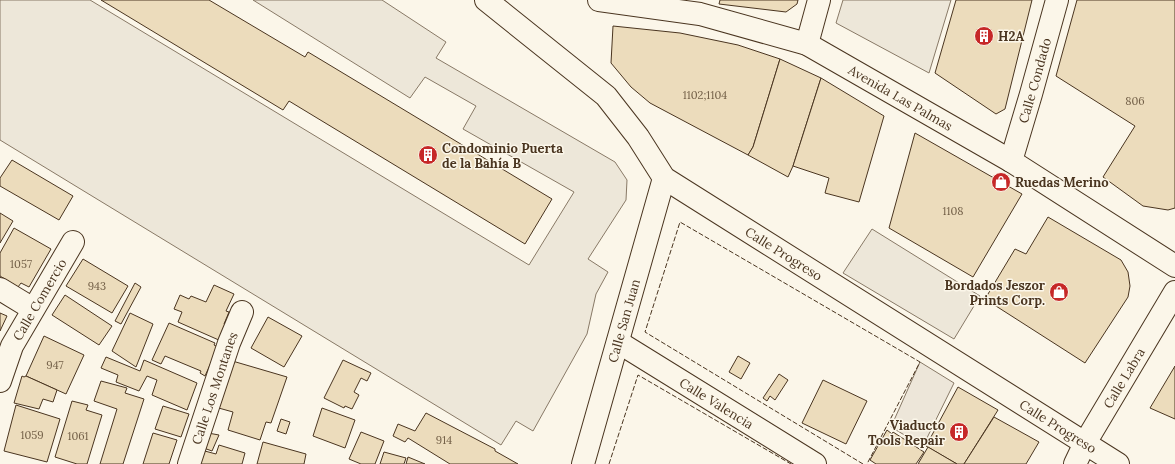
<svg xmlns="http://www.w3.org/2000/svg" width="1175" height="464" viewBox="0 0 1175 464" font-family="Lora,serif">
	<style>
		.green { fill: #ede6d9; stroke: #887966 }
		.parking { fill: #ede7d9; stroke: #887966 }
		.building { fill: #ecdcbc; stroke: #4a3520 }
		.lines { fill: none; stroke-linecap: round; stroke-linejoin: round }
		.minor-casing { stroke: #4a3520; stroke-width: 24 }
		.tertiary-casing { stroke: #4a3520; stroke-width: 24 }
		.primary-casing { stroke: #4a3520; stroke-width: 24 }
		.minor { stroke: #fbf6e9; stroke-width: 22 }
		.tertiary { stroke: #fbf6e9; stroke-width: 22 }
		.primary { stroke: #fbf6e9; stroke-width: 22 }
		.fence { stroke: #4a3520; stroke-width: 1; stroke-dasharray: 5 2; stroke-linecap: butt }
		.labels { text-anchor: middle; dominant-baseline: central; stroke-width: 3; stroke-linejoin: round; paint-order: stroke }
		.number-label { font-size: 11px; fill: #725f47 }
		.poi-label { font-size: 13px; font-weight: bold; fill: #4a3520; stroke: #fbf6e9; text-anchor: start }
		.street-label { font-size: 13px; fill: #4a3520; stroke: #fbf6e9 }
	</style>
	<rect width="100%" height="100%" fill="#fbf6e9"/>
	<!-- green -->
	<path class="green" d="M920,362L954,383L923,446L891,427Z"/>
	<!-- parking -->
	<g class="parking">
		<path d="M0,0H90L529,265L574,192L463,129L476,106L425,77L410,98L253,0H382L446,42L436,58L615,162L627,180L626,200L588,259L608,272L596,294L587,334L533,431L516,421L501,445L0,140Z"/>
		<path d="M843,0H951L929,73L836,23Z"/>
		<path d="M872,229L980,296L954,339L843,273Z"/>
	</g>
	<!-- building -->
	<g class="building">
		<path d="M101,0H209L305,57L308,52L552,199L525,244L289,101L283,110Z"/>
		<path d="M720,0H798L797,4L786,12L719,4Z"/>
		<path d="M956,0H1032L1005,109L996,114L935,73Z"/>
		<path d="M1077,0H1175V208L1168,210L1143,206L1103,177L1135,126L1056,76Z"/>
		<path d="M613,26L680,33L738,45L780,59L753,147L748,155L650,103L631,87L611,63Z"/>
		<path d="M780,59L821,78L793,166L788,177L748,155L753,147Z"/>
		<path d="M821,78L884,116L859,202L825,193L829,178L793,166Z"/>
		<path d="M915,133L1022,194L973,277L889,228Z"/>
		<path d="M12,160L73,196L59,220L0,186V178Z"/>
		<path d="M0,213L13,221L0,243Z"/>
		<path d="M1048,217L1121,260L1128,272L1130,286L1128,297L1085,363L985,299L1015,249L1026,254Z"/>
		<path d="M14,228L51,249L29,287L21,283L18,287L0,276V253Z"/>
		<path d="M83,259L128,286L112,313L66,286Z"/>
		<path d="M135,283L141,287L121,324L115,321Z"/>
		<path d="M214,285L234,294L226,311L229,312L224,324L228,325L221,341L178,322L182,312L174,309L180,295L189,299L191,296L206,302Z"/>
		<path d="M65,295L112,326L99,345L52,315Z"/>
		<path d="M0,313L7,316L0,331Z"/>
		<path d="M130,313L153,324L136,367L112,351Z"/>
		<path d="M268,317L302,336L284,367L251,348Z"/>
		<path d="M169,323L215,343L214,345L218,347L205,376L200,373L201,371L165,356L161,364L152,360Z"/>
		<path d="M44,336L84,355L66,394L26,376Z"/>
		<path d="M738,356L750,363L741,379L729,372Z"/>
		<path d="M106,357L140,371L144,360L197,383L187,410L152,395L157,380L147,376L139,391L116,382L118,375L101,368Z"/>
		<path d="M229,360L287,377L271,423L266,422L260,440L228,430L233,412L215,407Z"/>
		<path d="M343,360L371,373L367,381L361,378L354,392L359,395L352,409L345,406L344,408L324,398Z"/>
		<path d="M1175,366V419L1150,408Z"/>
		<path d="M779,374L788,380L775,400L770,396L767,401L763,398Z"/>
		<path d="M22,376L24,377L26,376L57,390L53,402L43,399L39,409L14,403Z"/>
		<path d="M823,380L867,401L846,444L802,423Z"/>
		<path d="M101,381L127,388L125,393L144,399L123,464H100L117,409L94,401Z"/>
		<path d="M958,387L998,410L964,464H957L926,446Z"/>
		<path d="M72,401L88,405L86,410L102,415L87,464H77L55,457Z"/>
		<path d="M16,405L60,419L47,462L4,451Z"/>
		<path d="M163,406L189,414L181,437L155,429Z"/>
		<path d="M322,408L355,420L345,448L313,436Z"/>
		<path d="M426,413L495,449V451L518,464H450L408,438L405,442L393,436L398,424L415,431Z"/>
		<path d="M994,417L1039,442L1026,464H964Z"/>
		<path d="M281,419L290,422L286,434L277,431Z"/>
		<path d="M887,430L892,434L893,432L924,452L916,464H876L870,460Z"/>
		<path d="M361,432L384,441L375,464H361L349,459Z"/>
		<path d="M153,433L177,440L169,464H143Z"/>
		<path d="M208,433L219,435L212,451L201,447Z"/>
		<path d="M263,442L306,454L304,464H257Z"/>
		<path d="M219,445L245,453L242,464H196L201,450L216,454Z"/>
		<path d="M928,447L957,464H918Z"/>
		<path d="M384,452L406,458L404,464H380Z"/>
		<path d="M408,457L425,464H406Z"/>
	</g>
	<g class="lines">
		<defs>
			<g id="minor">
				<path id="s1" d="M486,0L606,96L638,137L664,178L1118,464"/>
				<path d="M807,44L819,0"/>
				<path id="s2" d="M1011,161L1031,94L1057,0"/>
				<path d="M0,289L33,309"/>
				<path id="s3" d="M618,342L815,464"/>
				<path id="s4" d="M0,381L12,346L73,242"/>
				<path id="s5" d="M189,464L229,343L242,312"/>
				<path id="s6" d="M583,464L664,178"/>
			</g>
			<g id="tertiary">
				<path id="s7" d="M599,0L700,14L807,44L1011,161L1175,266"/>
			</g>
			<g id="primary">
				<path id="s8" d="M1075,464L1085,443L1175,292"/>
			</g>
		</defs>
		<!-- minor casing -->
		<use href="#minor" class="minor-casing"/>
		<!-- tertiary casing -->
		<use href="#tertiary" class="tertiary-casing"/>
		<!-- primary casing -->
		<use href="#primary" class="primary-casing"/>
		<!-- minor -->
		<use href="#minor" class="minor"/>
		<!-- tertiary -->
		<use href="#tertiary" class="tertiary"/>
		<!-- primary -->
		<use href="#primary" class="primary"/>
		<!-- fence -->
		<g class="fence">
			<path d="M609,464L638,375L791,464"/>
			<path d="M863,464L645,332L680,222L920,362L867,464"/>
		</g>
	</g>
	<!-- icons -->
	<defs>
		<symbol id="building-disc" viewBox="-11 -11 22 22"><circle r="9.5" fill="#c62828" stroke="#fbf6e9"/><path d="M-4-6H4V6H1V3H-1V6H-4ZM-2.5-4.3h1.7v1.8h-1.7ZM.8-4.3h1.7v1.8H.8ZM-2.5-1h1.7V.8h-1.7ZM.8-1h1.7V.8H.8Z" fill="#fff"/></symbol>
		<symbol id="shop-disc" viewBox="-11 -11 22 22"><circle r="9.5" fill="#c62828" stroke="#fbf6e9"/><path d="M-5-2.5h2.3a2.7 3.5 0 0 1 5.4 0H5L5.5 6h-11ZM-1.5-2.5h3a1.5 2.3 0 0 0-3 0Z" fill="#fff"/></symbol>
	</defs>
	<g fill-rule="evenodd">
		<use href="#building-disc" x="973" y="25" width="22" height="22"/>
		<use href="#building-disc" x="417" y="144" width="22" height="22"/>
		<use href="#shop-disc" x="990" y="171" width="22" height="22"/>
		<use href="#shop-disc" x="1048" y="281" width="22" height="22"/>
		<use href="#building-disc" x="948" y="421" width="22" height="22"/>
	</g>
	<g class="labels">
		<!-- number labels -->
		<g class="number-label">
			<text x="705" y="95">1102;1104</text>
			<text x="1135" y="101">806</text>
			<text x="953" y="211">1108</text>
			<text x="21" y="264">1057</text>
			<text x="97" y="286">943</text>
			<text x="55" y="365">947</text>
			<text x="32" y="435">1059</text>
			<text x="78" y="436">1061</text>
			<text x="444" y="440">914</text>
		</g>
		<!-- poi labels -->
		<g class="poi-label">
			<text x="998" y="36">H2A</text>
			<text x="442" y="148">Condominio Puerta<tspan x="442" dy="15">de la Bahía B</tspan></text>
			<text x="1015" y="182">Ruedas Merino</text>
			<text x="1045" y="285" text-anchor="end">Bordados Jeszor<tspan x="1045" dy="15">Prints Corp.</tspan></text>
			<text x="945" y="425" text-anchor="end">Viaducto<tspan x="945" dy="15">Tools Repair</tspan></text>
		</g>
		<!-- street labels -->
		<g class="street-label">
			<text stroke="none"><textPath href="#s2" startOffset="84">Calle Condado</textPath></text>
			<text stroke="none"><textPath href="#s7" startOffset="321">Avenida Las Palmas</textPath></text>
			<text stroke="none"><textPath href="#s1" startOffset="396">Calle Progreso</textPath></text>
			<text stroke="none"><textPath href="#s4" startOffset="91">Calle Comercio</textPath></text>
			<text stroke="none"><textPath href="#s6" startOffset="149">Calle San Juan</textPath></text>
			<text stroke="none"><textPath href="#s8" startOffset="99">Calle Labra</textPath></text>
			<text stroke="none"><textPath href="#s5" startOffset="80">Calle Los Montanes</textPath></text>
			<text stroke="none"><textPath href="#s3" startOffset="116">Calle Valencia</textPath></text>
			<text stroke="none"><textPath href="#s1" startOffset="720">Calle Progreso</textPath></text>
		</g>
	</g>
</svg>
